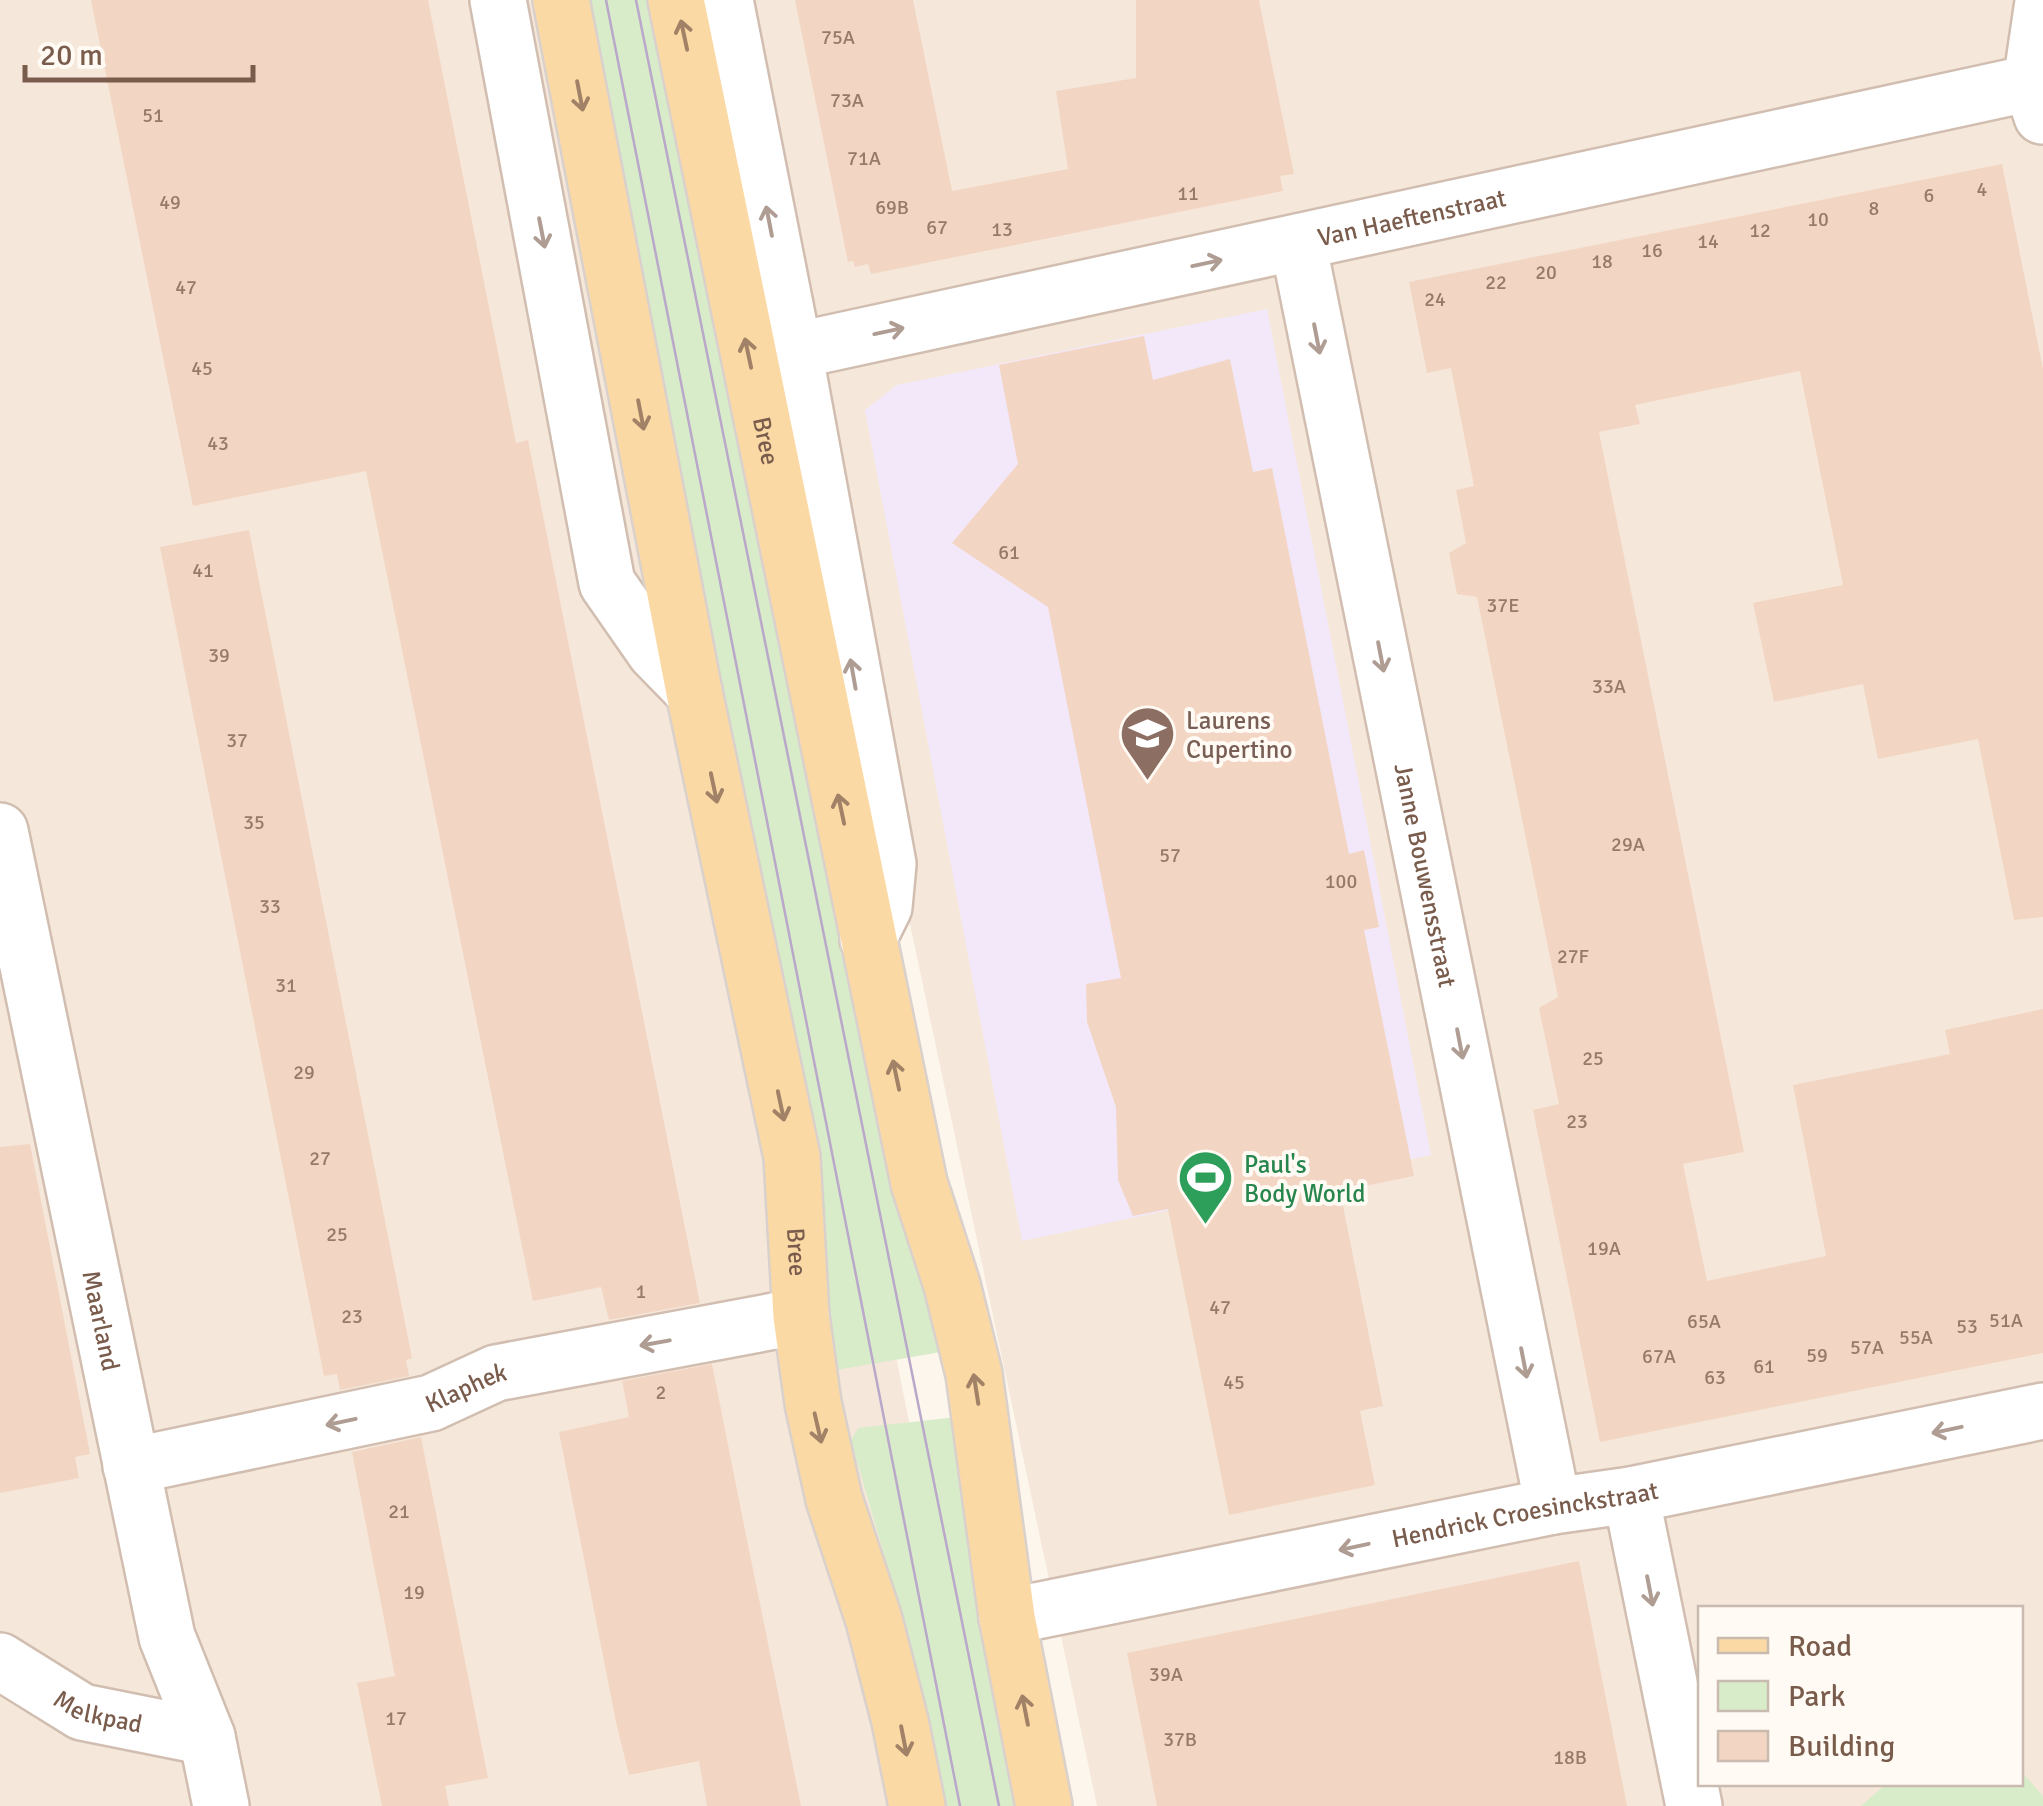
<svg xmlns="http://www.w3.org/2000/svg" width="2043" height="1806" viewBox="0 0 2043 1806" font-family="Signika,sans-serif">
	<style>
		.residential { fill: #f5e8da; fill-rule: evenodd }
		.education { fill: #f3e8fa }
		.green { fill: #d8ecc9 }
		.building { fill: #f3d5c3 }
		.lines { fill: none; stroke-linecap: round; stroke-linejoin: round }
		.minor-casing { stroke: #d1beb0; stroke-width: 60 }
		.primary-casing { stroke: #dad1cd; stroke-width: 60 }
		.minor { stroke: #fff; stroke-width: 55 }
		.primary { stroke: #fbd9a5; stroke-width: 55 }
		.tram { stroke: #b9a8c9; stroke-width: 2.5 }
		.oneway { stroke: #a18267 }
		.oneway2 { stroke: #af9d94 }
		.labels { text-anchor: middle; dominant-baseline: central; stroke-width: 8; stroke-linejoin: round; paint-order: stroke }
		.number-label { font-size: 20px; fill: #987a6a }
		.street-label { font-size: 25px; fill: #7a5c4d; stroke: #fffaf3 }
		.education-label { font-size: 25px; fill: #785e54; stroke: #fffaf3; text-anchor: start }
		.leisure-label { font-size: 25px; fill: #27864d; stroke: #fffaf3; text-anchor: start }
	</style>
	<rect width="100%" height="100%" fill="#fdf6ec"/>
	<!-- residential -->
	<g class="residential">
		<path d="M0,0H628L985,1806H0Z"/>
		<path d="M714,0H2043V1806H1097ZM1700,1608H2020V1784H1700Z"/>
	</g>
	<!-- education -->
	<path class="education" d="M1267,309L1431,1155L1022,1241L865,410L897,385Z"/>
	<!-- green -->
	<g class="green">
		<path d="M585,0H654L902,1221L948,1343L947,1351L836,1370L829,1360L827,1287L816,1178Z"/>
		<path d="M957,1417L962,1434L968,1552L1015,1806H941L898,1602L851,1441L858,1428Z"/>
		<path d="M2021,1771L2043,1796V1806H1861L1886,1784H2020Z"/>
	</g>
	<!-- building -->
	<g class="building">
		<path d="M91,0H428L516,443L528,440L700,1303L609,1320L601,1287L533,1301L366,471L193,506Z"/>
		<path d="M795,0H913L952,191L1068,169L1056,91L1136,78V0H1259L1294,174L1280,176L1283,191L871,274L868,264L855,267L853,261L848,262Z"/>
		<path d="M2002,164L2043,369V917L2014,920L1978,739L1878,759L1863,684L1774,702L1753,603L1843,585L1800,371L1635,405L1640,424L1599,432L1744,1152L1683,1164L1707,1281L1826,1256L1793,1085L1950,1054L1945,1030L2043,1009V1353L1600,1442L1533,1110L1559,1104L1539,1008L1558,997L1477,597L1457,594L1449,553L1466,543L1456,490L1474,486L1451,368L1427,373L1409,282Z"/>
		<path d="M1144,336L1153,380L1230,359L1253,472L1272,468L1349,854L1364,850L1379,927L1364,930L1414,1176L1340,1191L1383,1406L1360,1411L1375,1485L1229,1515L1168,1209L1133,1216L1118,1180L1116,1107L1087,1022L1086,984L1121,978L1048,607L952,543L1018,464L999,365Z"/>
		<path d="M249,530L412,1358L406,1360L409,1376L340,1390L337,1374L324,1376L160,547Z"/>
		<path d="M30,1144L90,1454L75,1457L79,1478L0,1493V1147Z"/>
		<path d="M712,1364L743,1520L801,1806H707L699,1761L629,1775L616,1722L559,1432L629,1417L622,1381Z"/>
		<path d="M421,1437L488,1778L445,1786L449,1806H382L357,1683L395,1676L352,1452Z"/>
		<path d="M1579,1561L1627,1806H1157L1127,1653Z"/>
	</g>
	<g class="lines">
		<defs>
			<g id="minor">
				<path d="M498,0L607,583L655,652L694,692"/>
				<path d="M725,0L794,351L888,864L884,907L868,939"/>
				<path d="M2042,116L2031,83L2043,2"/>
				<path id="s1" d="M1298,243L1553,1506"/>
				<path id="s2" d="M794,351L2031,83"/>
				<path id="s3" d="M0,831L167,1637L207,1737L221,1806"/>
				<path id="s4" d="M131,1466L431,1403L496,1373L801,1316"/>
				<path d="M1631,1495L1694,1806"/>
				<path id="s5" d="M1007,1617L1553,1506L1631,1495L2043,1411"/>
				<path id="s6" d="M0,1661L82,1712L207,1737"/>
			</g>
			<g id="primary">
				<path id="s7" d="M561,0L694,692L792,1157L801,1316L813,1403L834,1499L874,1620L900,1721L917,1806"/>
				<path id="s8" d="M676,0L919,1183L952,1285L974,1374L1007,1617L1044,1806"/>
			</g>
		</defs>
		<!-- minor casing -->
		<use href="#minor" class="minor-casing"/>
		<!-- primary casing -->
		<use href="#primary" class="primary-casing"/>
		<!-- minor -->
		<use href="#minor" class="minor"/>
		<!-- primary -->
		<use href="#primary" class="primary"/>
		<!-- tram -->
		<g class="tram">
			<path d="M606,0L960,1806"/>
			<path d="M636,0L999,1806"/>
		</g>
	</g>
	<!-- one-way arrows -->
	<defs><path id="oneway-shaft" d="M-6 0H5M1.5-3L5.5 0L1.5 3" fill="none" stroke-width="1.6" stroke-linecap="round" stroke-linejoin="round" transform="scale(2.5)"/></defs>
	<g class="oneway">
		<use href="#oneway-shaft" transform="translate(684 35) rotate(-102)"/>
		<use href="#oneway-shaft" transform="translate(580 96) rotate(79)"/>
		<use href="#oneway-shaft" transform="translate(748 353) rotate(-102)"/>
		<use href="#oneway-shaft" transform="translate(641 415) rotate(79)"/>
		<use href="#oneway-shaft" transform="translate(714 788) rotate(78)"/>
		<use href="#oneway-shaft" transform="translate(841 809) rotate(-102)"/>
		<use href="#oneway-shaft" transform="translate(896 1075) rotate(-102)"/>
		<use href="#oneway-shaft" transform="translate(781 1106) rotate(78)"/>
		<use href="#oneway-shaft" transform="translate(976 1389) rotate(-99)"/>
		<use href="#oneway-shaft" transform="translate(818 1428) rotate(77)"/>
		<use href="#oneway-shaft" transform="translate(1025 1710) rotate(-101)"/>
		<use href="#oneway-shaft" transform="translate(904 1741) rotate(79)"/>
	</g>
	<g class="oneway2">
		<use href="#oneway-shaft" transform="translate(769 221) rotate(-101)"/>
		<use href="#oneway-shaft" transform="translate(542 233) rotate(79)"/>
		<use href="#oneway-shaft" transform="translate(1207 263) rotate(-12)"/>
		<use href="#oneway-shaft" transform="translate(889 331) rotate(-12)"/>
		<use href="#oneway-shaft" transform="translate(1317 339) rotate(79)"/>
		<use href="#oneway-shaft" transform="translate(1381 657) rotate(79)"/>
		<use href="#oneway-shaft" transform="translate(853 674) rotate(-100)"/>
		<use href="#oneway-shaft" transform="translate(1460 1044) rotate(79)"/>
		<use href="#oneway-shaft" transform="translate(655 1343) rotate(170)"/>
		<use href="#oneway-shaft" transform="translate(1524 1363) rotate(79)"/>
		<use href="#oneway-shaft" transform="translate(341 1422) rotate(168)"/>
		<use href="#oneway-shaft" transform="translate(1947 1430) rotate(168)"/>
		<use href="#oneway-shaft" transform="translate(1354 1547) rotate(168)"/>
		<use href="#oneway-shaft" transform="translate(1650 1591) rotate(79)"/>
	</g>
	<!-- icons -->
	<defs>
		<symbol id="school-pin" viewBox="-11 -11 22 30"><path d="M0 17L-7.5 6A9.5 9.5 0 1 1 7.5 6Z" fill="#8d6e63" stroke="#fffaf3"/><path d="M0-5L7-2L0 1L-7-2ZM-4 1L0 2.5L4 1V4Q0 6-4 4Z" fill="#fff"/></symbol>
		<symbol id="stadium-pin" viewBox="-11 -11 22 30"><path d="M0 17L-7.5 6A9.5 9.5 0 1 1 7.5 6Z" fill="#2e9e5b" stroke="#fffaf3"/><path d="M0-5a6.5 5 0 1 0 0 10a6.5 5 0 1 0 0-10ZM-3.5-1.8h7v3.6h-7Z" fill="#fff"/></symbol>
	</defs>
	<g fill-rule="evenodd">
		<use href="#school-pin" x="1116" y="702" width="63" height="86"/>
		<use href="#stadium-pin" x="1174" y="1146" width="63" height="86"/>
	</g>
	<g class="labels">
		<!-- number labels -->
		<g class="number-label">
			<text x="838" y="37">75A</text>
			<text x="847" y="100">73A</text>
			<text x="153" y="115">51</text>
			<text x="864" y="158">71A</text>
			<text x="1982" y="189">4</text>
			<text x="1188" y="193">11</text>
			<text x="1929" y="195">6</text>
			<text x="170" y="202">49</text>
			<text x="892" y="207">69B</text>
			<text x="1874" y="208">8</text>
			<text x="1818" y="219">10</text>
			<text x="937" y="227">67</text>
			<text x="1002" y="229">13</text>
			<text x="1760" y="230">12</text>
			<text x="1708" y="241">14</text>
			<text x="1652" y="250">16</text>
			<text x="1602" y="261">18</text>
			<text x="1546" y="272">20</text>
			<text x="1496" y="282">22</text>
			<text x="186" y="287">47</text>
			<text x="1435" y="299">24</text>
			<text x="202" y="368">45</text>
			<text x="218" y="443">43</text>
			<text x="1009" y="552">61</text>
			<text x="203" y="570">41</text>
			<text x="1503" y="605">37E</text>
			<text x="219" y="655">39</text>
			<text x="1609" y="686">33A</text>
			<text x="237" y="740">37</text>
			<text x="254" y="822">35</text>
			<text x="1628" y="844">29A</text>
			<text x="1170" y="855">57</text>
			<text x="1341" y="881">100</text>
			<text x="270" y="906">33</text>
			<text x="1573" y="956">27F</text>
			<text x="286" y="985">31</text>
			<text x="1593" y="1058">25</text>
			<text x="304" y="1072">29</text>
			<text x="1577" y="1121">23</text>
			<text x="320" y="1158">27</text>
			<text x="337" y="1234">25</text>
			<text x="1604" y="1248">19A</text>
			<text x="641" y="1291">1</text>
			<text x="1220" y="1307">47</text>
			<text x="352" y="1316">23</text>
			<text x="2006" y="1320">51A</text>
			<text x="1704" y="1321">65A</text>
			<text x="1967" y="1326">53</text>
			<text x="1916" y="1337">55A</text>
			<text x="1867" y="1347">57A</text>
			<text x="1817" y="1355">59</text>
			<text x="1659" y="1356">67A</text>
			<text x="1764" y="1366">61</text>
			<text x="1715" y="1377">63</text>
			<text x="1234" y="1382">45</text>
			<text x="661" y="1392">2</text>
			<text x="399" y="1511">21</text>
			<text x="414" y="1592">19</text>
			<text x="1166" y="1674">39A</text>
			<text x="396" y="1718">17</text>
			<text x="1180" y="1739">37B</text>
			<text x="1570" y="1757">18B</text>
		</g>
		<!-- street labels -->
		<g class="street-label">
			<text stroke="none"><textPath href="#s2" startOffset="632">Van Haeftenstraat</textPath></text>
			<text stroke="none"><textPath href="#s8" startOffset="450">Bree</textPath></text>
			<text stroke="none"><textPath href="#s1" startOffset="645">Janne Bouwensstraat</textPath></text>
			<text stroke="none"><textPath href="#s7" startOffset="1275">Bree</textPath></text>
			<text stroke="none"><textPath href="#s3" startOffset="500">Maarland</textPath></text>
			<text stroke="none"><textPath href="#s4" startOffset="345">Klaphek</textPath></text>
			<text stroke="none"><textPath href="#s5" startOffset="528">Hendrick Croesinckstraat</textPath></text>
			<text stroke="none"><textPath href="#s6" startOffset="112">Melkpad</textPath></text>
		</g>
		<!-- education labels -->
		<g class="education-label">
			<text x="1186" y="720">Laurens<tspan x="1186" dy="29">Cupertino</tspan></text>
		</g>
		<!-- leisure labels -->
		<g class="leisure-label">
			<text x="1244" y="1164">Paul's<tspan x="1244" dy="29">Body World</tspan></text>
		</g>
	</g>
	<!-- legend -->
	<rect x="1698" y="1606" width="325" height="180" fill="#fffaf3" stroke="#cabbb1" stroke-width="2.5"/>
	<rect x="1718" y="1638" width="50" height="15" fill="#fbd9a5" stroke="#cabbb1" stroke-width="2.5"/>
	<text x="1788" y="1656" font-size="30" fill="#7a5c4d">Road</text>
	<rect x="1718" y="1681" width="50" height="30" fill="#d8ecc9" stroke="#cabbb1" stroke-width="2.5"/>
	<text x="1788" y="1706" font-size="30" fill="#7a5c4d">Park</text>
	<rect x="1718" y="1731" width="50" height="30" fill="#f3d5c3" stroke="#cabbb1" stroke-width="2.5"/>
	<text x="1788" y="1756" font-size="30" fill="#7a5c4d">Building</text>
	<!-- scale -->
	<path d="M25 65v15h228v-15" fill="none" stroke="#7a5c4d" stroke-width="5"/>
	<text x="40" y="65" font-size="30" fill="#7a5c4d" stroke="#fffaf3" stroke-width="8" paint-order="stroke">20 m</text>
</svg>
